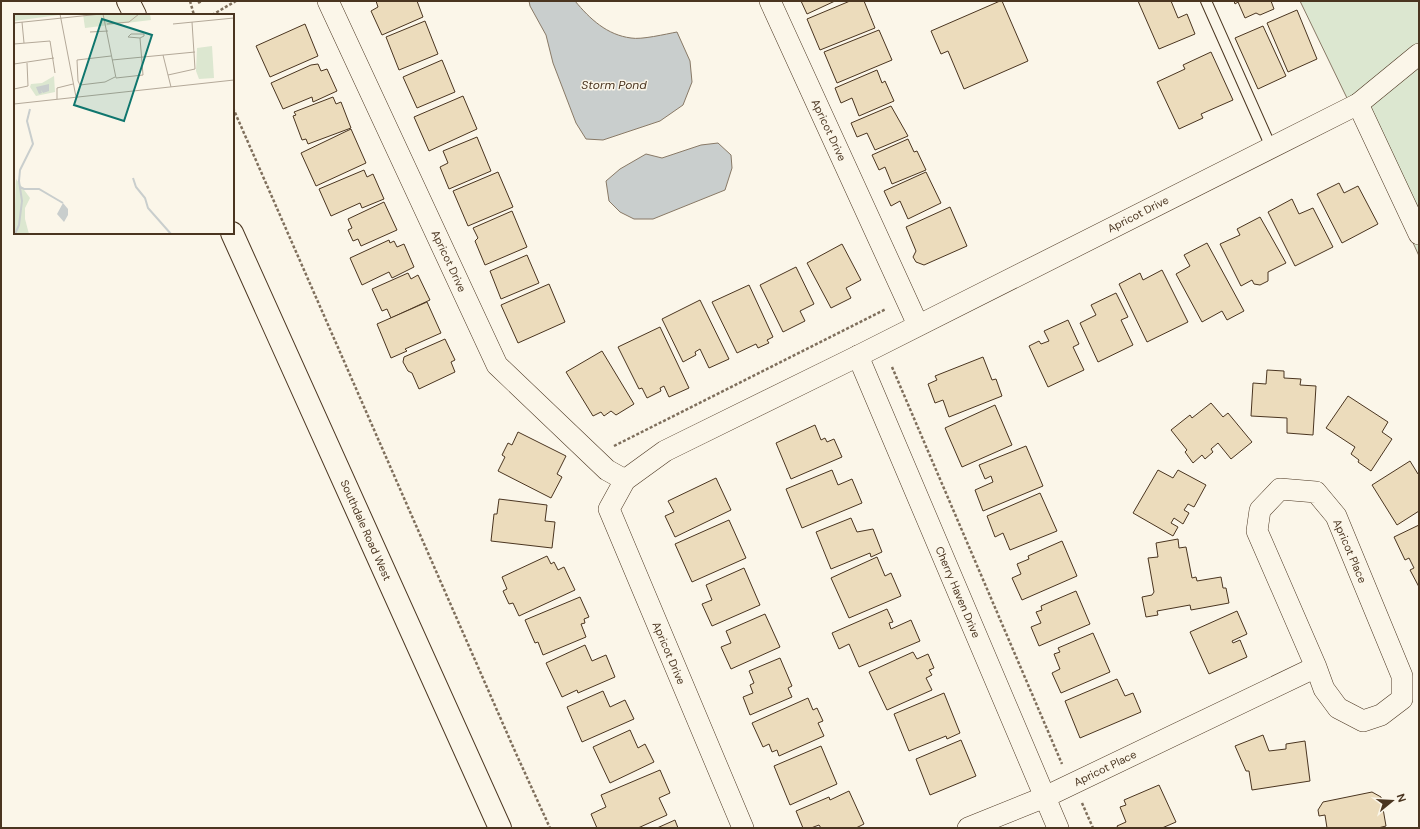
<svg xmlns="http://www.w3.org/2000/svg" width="1420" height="829" viewBox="0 0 1420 829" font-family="'DM Sans',sans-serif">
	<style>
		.green { fill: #dce7d0; stroke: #887966 }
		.water { fill: #c9cecd; stroke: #887966 }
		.building { fill: #ecdcbc; stroke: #4a3520 }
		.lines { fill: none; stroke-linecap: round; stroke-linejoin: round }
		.lane-casing { stroke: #4a3520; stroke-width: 12 }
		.street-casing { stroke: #4a3520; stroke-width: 22 }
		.secondary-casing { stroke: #4a3520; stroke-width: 24 }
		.path { stroke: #7f6f5c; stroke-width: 2.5; stroke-dasharray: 3 2; stroke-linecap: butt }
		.lane { stroke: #fbf6e9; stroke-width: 10 }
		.street { stroke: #fbf6e9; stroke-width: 21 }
		.secondary { stroke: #fbf6e9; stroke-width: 22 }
		.labels { text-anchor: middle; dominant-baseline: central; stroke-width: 3; stroke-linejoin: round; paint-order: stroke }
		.street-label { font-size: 11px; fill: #4a3520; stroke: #fbf6e9 }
		.water-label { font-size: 12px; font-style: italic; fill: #4a3520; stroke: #fbf6e9 }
		.inset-river { fill: none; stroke: #c9cecd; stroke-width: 2 }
		.inset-road { fill: none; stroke: #b4a999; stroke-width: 1 }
		.view { fill: #0f766e; fill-opacity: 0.15; stroke: #0f766e; stroke-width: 2 }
		.inset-edge { fill: none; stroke: #4a3520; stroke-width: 2 }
	</style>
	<rect width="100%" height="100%" fill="#fbf6e9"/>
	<!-- green -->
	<path class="green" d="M1300,1H1419V256L1361,127Z"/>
	<!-- water -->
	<g class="water">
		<path d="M529,1H575C590,19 607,35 631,38C641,40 666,34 677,32L690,61L692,82L683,105L660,121L603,140L586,139L576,123L553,63L546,35L530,6Z"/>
		<path d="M718,143L731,155L732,168L725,190L653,219H634L620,212L609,201L606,181L620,169L646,154L662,158L701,145Z"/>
	</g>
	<!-- building -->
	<g class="building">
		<path d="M376,1H417L423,17L382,35L371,11L378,7Z"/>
		<path d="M801,1H835L807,14Z"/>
		<path d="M850,1H864L875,28L820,50L807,19Z"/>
		<path d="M1000,1H1002L1028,61L964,89L948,51L941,54L931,31Z"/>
		<path d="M1138,1H1171L1178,18L1187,14L1195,34L1159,49Z"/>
		<path d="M1234,1H1271L1274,9L1260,15L1256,13L1245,18L1238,2L1235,4Z"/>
		<path d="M1297,10L1317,59L1288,72L1267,23Z"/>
		<path d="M425,21L438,54L399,70L386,37Z"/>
		<path d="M305,24L318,56L270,77L256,46Z"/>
		<path d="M1263,26L1286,76L1258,89L1235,38Z"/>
		<path d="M879,30L892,60L837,83L824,52Z"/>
		<path d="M1211,52L1233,100L1201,114L1203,118L1179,129L1157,82L1185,69L1183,65Z"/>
		<path d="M442,60L455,92L417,108L403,77Z"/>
		<path d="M318,64L321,71L327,69L337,91L313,102L312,97L283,109L271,83L311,65Z"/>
		<path d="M877,70L882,83L885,81L894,101L859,116L852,98L841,103L835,88Z"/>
		<path d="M463,96L477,129L429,151L414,117Z"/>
		<path d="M333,97L336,104L341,102L351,128L308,144L306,139L302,140L293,116L296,115L294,112Z"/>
		<path d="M891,106L908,136L875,150L867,133L857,137L851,123Z"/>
		<path d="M351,129L366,163L316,186L301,153Z"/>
		<path d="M477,137L491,171L449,189L440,167L448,163L443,151Z"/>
		<path d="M908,139L914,152L917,151L926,170L892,184L885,167L879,170L872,155Z"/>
		<path d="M364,170L367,177L373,174L384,199L362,208L360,203L331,216L319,189Z"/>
		<path d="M498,172L513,207L468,226L453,191Z"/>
		<path d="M926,172L941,203L908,219L900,201L891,206L884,191Z"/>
		<path d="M1339,183L1344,193L1358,186L1378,224L1342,243L1317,194Z"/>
		<path d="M1292,199L1299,214L1313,208L1333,247L1295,266L1268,212Z"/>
		<path d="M384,202L397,230L361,246L358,239L353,241L348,230L352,228L348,219Z"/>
		<path d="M950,207L967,246L924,265L916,262L913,257L916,251L906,227Z"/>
		<path d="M512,211L527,247L485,265L475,241L478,238L473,228Z"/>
		<path d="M1260,217L1286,263L1268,272V281L1260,285L1254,284L1252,280L1241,286L1220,244L1240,235L1237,229Z"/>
		<path d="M389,240L390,243L394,241L397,247L404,244L414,267L392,278L389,272L362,285L350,258Z"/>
		<path d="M1207,243L1244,311L1227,320L1222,311L1202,322L1176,274L1190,266L1184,255Z"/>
		<path d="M842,244L861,280L846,288L851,298L831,308L807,263Z"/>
		<path d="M527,255L539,283L501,299L490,271Z"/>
		<path d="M796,267L814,304L800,311L805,321L783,332L760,285Z"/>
		<path d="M1162,270L1188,322L1147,342L1119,284L1140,273L1143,280Z"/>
		<path d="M408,273L411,279L418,275L430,300L391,318L387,309L382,311L372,289Z"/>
		<path d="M549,284L565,322L518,343L501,305Z"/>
		<path d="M749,285L773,337L767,340L769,343L758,348L756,344L737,353L712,302Z"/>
		<path d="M1116,293L1128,317L1121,320L1133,345L1098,362L1080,323L1096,315L1091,305Z"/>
		<path d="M700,300L729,359L709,368L700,349L695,352L696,355L683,362L662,319Z"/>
		<path d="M427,302L441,333L405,349L407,351L391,358L377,324Z"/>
		<path d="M1068,320L1079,344L1073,347L1084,370L1048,387L1029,346L1039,341L1041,344L1049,341L1044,331Z"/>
		<path d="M660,327L689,388L669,397L664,386L660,388L661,391L647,398L642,388L639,389L618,347Z"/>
		<path d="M445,339L455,360L451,362L455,372L419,389L412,373L408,371L403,362L404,357Z"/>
		<path d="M602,351L634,404L616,415L611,411L604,416L601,412L593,416L566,372Z"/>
		<path d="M983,357L992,380L996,379L1002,396L949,417L943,400L935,403L928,384L937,380L935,376Z"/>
		<path d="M1267,370L1284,371V378L1301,379L1300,385L1316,386L1313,435L1287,433V418L1251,416L1253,383L1266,384Z"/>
		<path d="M1348,396L1388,422L1382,432L1392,439L1371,471L1358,462L1359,460L1351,454L1355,447L1326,428Z"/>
		<path d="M1211,403L1223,417L1228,413L1252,442L1231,459L1218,443L1211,449L1213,452L1205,459L1202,455L1193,463L1185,452L1187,450L1171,430L1190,415L1192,418Z"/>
		<path d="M995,405L1012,445L962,467L945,428Z"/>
		<path d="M815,425L821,440L825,438L827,442L834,439L842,457L791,479L776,443Z"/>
		<path d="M518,432L566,456L557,474L562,477L551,498L498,471L505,457L502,455L508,443L512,445Z"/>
		<path d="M1026,446L1043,486L983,511L975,490L993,482L991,476L985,479L979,465Z"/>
		<path d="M1410,461L1418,474L1419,473V511L1397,525L1372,485Z"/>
		<path d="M832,470L838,485L852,479L862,503L802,528L786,489Z"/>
		<path d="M1158,470L1173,478L1178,470L1206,485L1194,507L1188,504L1184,510L1189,513L1183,524L1174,518L1171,523L1178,527L1173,536L1133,513Z"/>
		<path d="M716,478L731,510L675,537L665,516L674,512L668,501Z"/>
		<path d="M1040,493L1057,531L1010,550L1003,533L995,537L987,516Z"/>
		<path d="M499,499L547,505L545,521L555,522L552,548L491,541L494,514H497Z"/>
		<path d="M851,518L857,532L873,529L882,552L871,557L870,553L831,569L816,532Z"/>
		<path d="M729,520L746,558L692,582L675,544Z"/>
		<path d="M1419,525V587L1410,570L1414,568L1409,558L1405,560L1394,537Z"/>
		<path d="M1178,539L1179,548L1186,547L1192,578L1196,577L1197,581L1221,577L1223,588H1226L1229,603L1191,610L1190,605L1157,611L1158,615L1146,617L1142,597L1152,595L1154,592L1148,558L1158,557L1156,543Z"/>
		<path d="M1062,541L1077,576L1022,600L1012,578L1021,574L1017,564L1029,559L1028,556Z"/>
		<path d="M547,556L551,564L554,562L558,570L564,567L575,590L519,616L513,603L509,604L503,591L507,589L502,577Z"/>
		<path d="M877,557L885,576L891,573L901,596L849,618L831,578Z"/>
		<path d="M744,568L760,605L712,626L702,604L712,600L706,585Z"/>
		<path d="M1076,591L1090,624L1039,646L1031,627L1041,623L1036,612L1042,610L1041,606Z"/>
		<path d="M580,597L589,617L584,619L585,623L581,624L586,637L543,655L538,642L535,643L525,620Z"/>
		<path d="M887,609L893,622L889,623L891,629L911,620L920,641L859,667L849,644L839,649L832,633Z"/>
		<path d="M1237,611L1247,634L1232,641L1233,643L1240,640L1247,657L1209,674L1190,632Z"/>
		<path d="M765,614L780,647L731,669L721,647L731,643L726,631Z"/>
		<path d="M1093,633L1110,672L1061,693L1052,673L1060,669L1054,654L1060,652L1058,648Z"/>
		<path d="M585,645L592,661L606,655L615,677L578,693L577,690L562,697L546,663Z"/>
		<path d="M913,652L917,659L928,654L934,668L929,670L932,675L926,678L932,690L887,710L869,672Z"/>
		<path d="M780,658L792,686L788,688L792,697L750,715L743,697L753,693L750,685L754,683L749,671Z"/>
		<path d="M1117,679L1125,696L1133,693L1141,712L1080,738L1065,701Z"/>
		<path d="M603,691L610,707L625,700L634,719L582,742L567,707Z"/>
		<path d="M944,693L960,733L947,739L946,736L909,751L894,714Z"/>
		<path d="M808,698L813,710L817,708L823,721L818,723L824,736L779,756L777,750L772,752L769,744L763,747L752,723Z"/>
		<path d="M630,730L638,748L645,744L654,762L610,783L593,747Z"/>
		<path d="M1263,735L1269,751L1286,749V744L1305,741L1310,781L1252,790L1249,771H1246L1235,746Z"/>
		<path d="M961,740L976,776L930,795L916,759Z"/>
		<path d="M821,746L837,784L790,805L774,766Z"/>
		<path d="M660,770L670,793L659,798L667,815L638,828H597L591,814L606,807L601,795Z"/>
		<path d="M1159,785L1176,822L1162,828H1118L1117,826L1126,822L1120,807L1126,805L1124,800Z"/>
		<path d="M849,791L864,824L856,828H821L819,825L811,828H803L796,811L829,797L830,800Z"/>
		<path d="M1372,792L1381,797L1386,826L1378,828H1327L1325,815L1319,816L1318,810L1323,802Z"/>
		<path d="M675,820L678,828H657Z"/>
	</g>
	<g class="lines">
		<defs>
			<path id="lane" d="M1206,1L1271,147"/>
			<g id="street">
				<path d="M328,1L497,365L607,470L625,480"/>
				<path d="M770,1L918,325"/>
				<path d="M1358,104L1419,234"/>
				<path d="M858,356L1058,828"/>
				<path d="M743,828L609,509L625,480L665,451L858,356L1358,104L1419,54"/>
				<path d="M968,828L1045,797L1316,667L1324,689L1338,708L1363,721L1381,715L1402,699V676L1336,516L1316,492L1280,489L1260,510L1257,531L1316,667"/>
			</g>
			<g id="secondary">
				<path d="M128,1L135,15"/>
				<path d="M232,233L500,828"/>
			</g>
		</defs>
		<!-- lane casing -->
		<use href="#lane" class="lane-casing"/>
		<!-- street casing -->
		<use href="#street" class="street-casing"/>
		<!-- secondary casing -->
		<use href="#secondary" class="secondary-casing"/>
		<!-- path -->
		<g class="path">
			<path d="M190,1L194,15"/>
			<path d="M198,3L202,1"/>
			<path d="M212,15L236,1"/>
			<path d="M233,108L514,749L550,828"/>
			<path d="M892,367L1062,764"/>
			<path d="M614,446L886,309"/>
			<path d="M1082,803L1093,828"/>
		</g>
		<!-- lane -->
		<use href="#lane" class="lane"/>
		<!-- street -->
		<use href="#street" class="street"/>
		<!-- secondary -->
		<use href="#secondary" class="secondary"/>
	</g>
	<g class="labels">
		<!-- street labels -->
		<g class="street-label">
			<text transform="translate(829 130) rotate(65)">Apricot Drive</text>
			<text transform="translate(1138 214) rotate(-27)">Apricot Drive</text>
			<text transform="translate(449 261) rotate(65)">Apricot Drive</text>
			<text transform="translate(366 530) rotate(66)">Southdale Road West</text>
			<text transform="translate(1350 551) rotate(67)">Apricot Place</text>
			<text transform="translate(958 592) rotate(67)">Cherry Haven Drive</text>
			<text transform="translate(669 653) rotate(67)">Apricot Drive</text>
			<text transform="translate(1105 768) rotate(-26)">Apricot Place</text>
		</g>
		<!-- water labels -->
		<g class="water-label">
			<text x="614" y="85">Storm Pond</text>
		</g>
	</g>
	<!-- overview -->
	<g transform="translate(14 14)">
		<rect width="220" height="220" fill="#fbf6e9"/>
		<path d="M0,0H44L45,1L0,7ZM69,0H136L137,6L71,14ZM198,32L200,64L185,65L182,57L183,34ZM40,62L41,78L22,82L16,73L17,70L28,69ZM2,165L16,184L11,194V205L15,220H0Z" fill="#dce7d0"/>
		<path d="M35,70V77L29,79L27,76L28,79L25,80L22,73ZM49,189L54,195V201L50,208L43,200Z" fill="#c9cecd"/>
		<path class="inset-river" d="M119,164L122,173L131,184L134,194L157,220M6,173L10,175H25L49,189M1,220L5,211L8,187L5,167L6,156L19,130L13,107L16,95"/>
		<path class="inset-road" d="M46,0L62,83M89,0L102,64L129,61L126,24L130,22V20H117L114,23L126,24M8,8L10,29M0,9L87,0M93,10L115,8L125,0M159,10L220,4M76,18L94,17M0,30L36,27L41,59M149,41L157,73M97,42L63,46L64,67L66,71L91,68L101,63M98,46L181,38M0,50L40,44M154,61L181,55L178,8M0,75L14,72L13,49M43,85V74L59,70M0,90L220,66"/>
		<path class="view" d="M88,5L138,21L110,107L60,91Z"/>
		<rect width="220" height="220" class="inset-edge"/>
	</g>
	<!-- border -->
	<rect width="1420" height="829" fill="none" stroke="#4a3520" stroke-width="4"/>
	<!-- north arrow -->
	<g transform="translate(1392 801) rotate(72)" stroke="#fbf6e9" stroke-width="3" paint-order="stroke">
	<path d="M0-3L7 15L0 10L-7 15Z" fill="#4a3520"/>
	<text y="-6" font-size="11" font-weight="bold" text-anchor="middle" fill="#4a3520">N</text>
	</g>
</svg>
